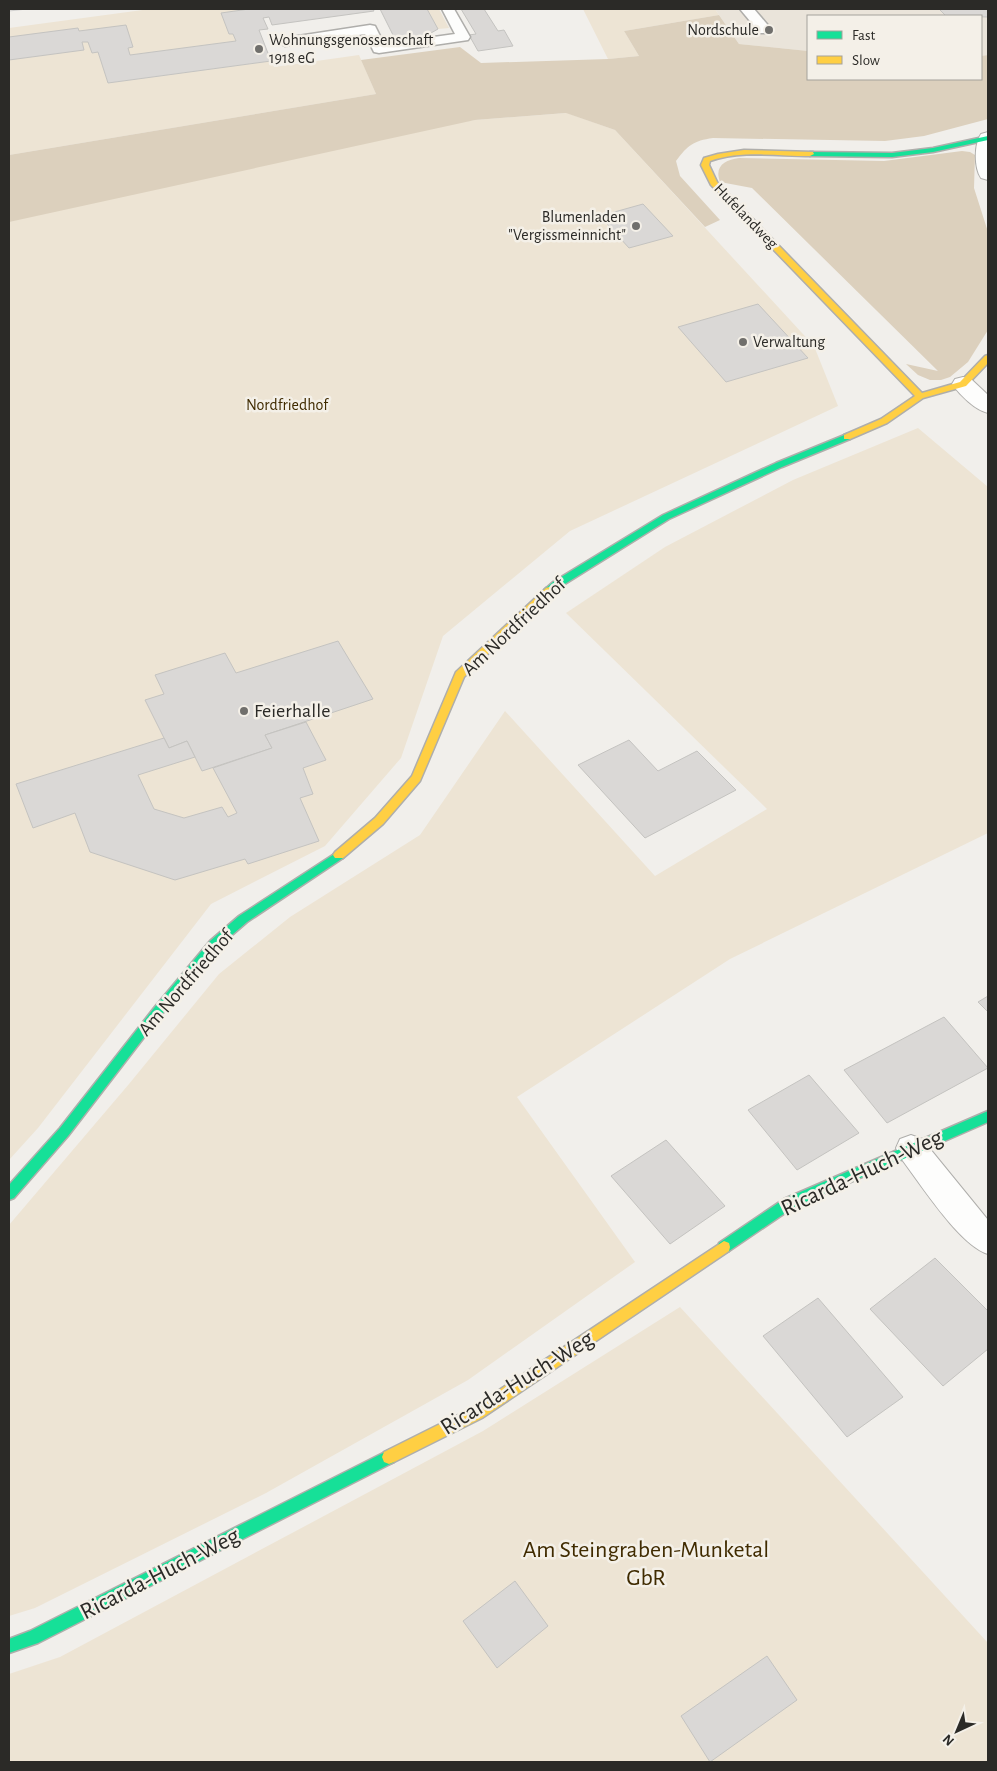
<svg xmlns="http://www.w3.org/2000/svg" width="997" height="1771" viewBox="0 0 997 1771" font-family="'Alegreya Sans',sans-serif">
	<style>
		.built { fill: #eae4da }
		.green { fill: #ede4d4 }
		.forest { fill: #dcd0bd }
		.building { fill: #dad8d6; stroke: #c4c3c0 }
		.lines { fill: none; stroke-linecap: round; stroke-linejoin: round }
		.lane-casing { stroke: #afaeab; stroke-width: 3 }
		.street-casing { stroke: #afaeab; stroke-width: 2 }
		.fast-casing { stroke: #afaeab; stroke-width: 3 }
		.slow-casing { stroke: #afaeab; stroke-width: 3 }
		.lane { fill: #fdfdfc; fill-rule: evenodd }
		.street { fill: #fdfdfc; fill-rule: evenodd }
		.fast { fill: #16e098; fill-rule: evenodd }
		.slow { fill: #ffcf43; fill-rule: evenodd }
		.tram { stroke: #d1d0cf; stroke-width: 1 }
		.poi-dot { fill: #706f6c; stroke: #f4f0e8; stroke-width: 2 }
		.labels { text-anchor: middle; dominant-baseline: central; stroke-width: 5; stroke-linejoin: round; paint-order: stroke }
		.far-poi-label { font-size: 16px; fill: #2b2a27; stroke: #f4f0e8; text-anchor: end }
		.far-street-label { font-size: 16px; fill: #2b2a27; stroke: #f4f0e8 }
		.far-park-label { font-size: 16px; fill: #402b00; stroke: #f4f0e8 }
		.street-label { font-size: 20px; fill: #2b2a27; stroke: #f4f0e8 }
		.poi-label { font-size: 20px; fill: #2b2a27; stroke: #f4f0e8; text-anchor: start }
		.near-street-label { font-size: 24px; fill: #2b2a27; stroke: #f4f0e8 }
		.near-park-label { font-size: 24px; fill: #402b00; stroke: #f4f0e8 }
	</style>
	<rect width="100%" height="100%" fill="#f1efeb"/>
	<!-- built -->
	<path class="built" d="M715,9H988V55L981,56V16H808V51L739,44Z"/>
	<!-- green -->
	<g class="green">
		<path d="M150,9H249L221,13L229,34H233L236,41L130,55L128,48L132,47L79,31L78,28L9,37V28Z"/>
		<path d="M427,9H439L449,28L438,29Z"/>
		<path d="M583,9H715L719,15L624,31L639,56L608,59Z"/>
		<path d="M82,42H88L92,53L98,52L108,83L271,61L274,67L359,55L376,94L9,155V60L84,50Z"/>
		<path d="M567,113L615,130L814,346L838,406L570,531L443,636L401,758L325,846L211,904L38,1128L9,1160V182L475,120Z"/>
		<path d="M918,428L988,487V833L730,959L517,1097L635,1262L468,1380L266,1493L35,1608L9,1616V1225L129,1084L219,974L290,917L420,835L505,711L655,876L767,809L566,613L665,547L793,480Z"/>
		<path d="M680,1307L988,1643V1762H9V1674L60,1657L483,1431Z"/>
	</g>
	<!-- forest -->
	<g class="forest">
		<path d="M719,15L739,44L808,51V79H981V56L988,55V119L924,136L885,141L713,138C693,141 688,145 676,161L680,176L720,220L705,227L615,130L566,113L475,120L9,222V155L376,94L361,60L460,47L481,63L608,59L639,56L624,31Z"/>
		<path d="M962,151L970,152L975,155L974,188L988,232V330L968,362L950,377L941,380H930L918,375L906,364L938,371L752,188L720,182C714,166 725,160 739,158L884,161Z"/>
	</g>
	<!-- building -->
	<g class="building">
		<path d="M249,9H373L374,11L272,25L269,17L263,18L268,29L259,30L271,61L108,83L98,52L92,53L88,42H82L84,50L9,60V37L78,28L79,31L126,25L133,47L128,48L130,55L236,41L233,34H229L221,13Z"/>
		<path d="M380,9H427L438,29L431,33L433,36L396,41Z"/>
		<path d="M461,9H484L498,31L504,30L513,46L478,51L469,35L476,34Z"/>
		<path d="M939,9H988V17L946,16Z"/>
		<path d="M643,204L673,236L629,248L600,216Z"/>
		<path d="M758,304L808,358L726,382L678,327Z"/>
		<path d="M338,641L373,699L265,735L272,748L202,771L187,741L169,748L145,700L164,694L155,675L225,653L236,673Z"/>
		<path d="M306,722L326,760L303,768L313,794L300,798L319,841L248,864L245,859L175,880L90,852L75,813L33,828L16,784L164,738L169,748L187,741L195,757L138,775L154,809L184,818L222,807L228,817L237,813L213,768L272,748L265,735Z"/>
		<path d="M629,740L658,771L697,751L736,790L645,838L578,765Z"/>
		<path d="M988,996V1012L978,1002Z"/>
		<path d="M944,1017L988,1068L887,1123L844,1070Z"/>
		<path d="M809,1075L859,1133L797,1170L748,1110Z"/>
		<path d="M666,1140L725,1206L670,1244L611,1176Z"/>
		<path d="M935,1258L988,1311V1349L943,1386L870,1309Z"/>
		<path d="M818,1298L903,1397L847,1437L763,1336Z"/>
		<path d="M515,1581L548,1626L497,1668L463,1621Z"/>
		<path d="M767,1656L797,1700L710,1762L681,1716Z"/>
	</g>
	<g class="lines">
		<defs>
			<g id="lane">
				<path d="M442,9H454L470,37L468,40L379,53L374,52L365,34L285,46L278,42L285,38L370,25L375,26L384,44L455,34Z"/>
				<path d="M740,9H754L772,30L770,33H760Z"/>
			</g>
			<g id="street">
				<path d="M988,132V180L981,178C974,168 974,144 981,134Z"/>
				<path d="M963,377L971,379L988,395V413C975,410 960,395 952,384L955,379Z"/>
				<path d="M911,1135L922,1139L988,1220V1254C959,1245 920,1183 900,1157L896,1148L900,1139Z"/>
			</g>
			<g id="fast">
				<path d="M988,136V140L933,152L892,157L810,156L806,154L810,152L892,153L933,148Z"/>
				<path d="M847,434L850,435V439L782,467L669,519L552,592H546L544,590L553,582L663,515L776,463Z"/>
				<path d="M339,851L343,852L345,855L343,858L247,922L218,947L162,1014L68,1136L14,1198L9,1200V1185L60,1128L154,1008L210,941L239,916Z"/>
				<path d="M988,1111V1122L794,1207L729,1251L724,1253L719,1251L718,1247L719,1243L784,1199Z"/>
				<path d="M389,1450L394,1452L396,1457L394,1462L38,1643L9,1653V1639L30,1631Z"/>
			</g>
			<g id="slow">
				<path d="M744,150L813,152L814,154L810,156C777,156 742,150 710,161L709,165L717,182L922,393L960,382L985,356L988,355V363L966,386L923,398L887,423L850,439H844V435L881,419L915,396L711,185L701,165L704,158L718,154Z"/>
				<path d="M549,587L552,588L554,590L552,592L464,677L420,781L383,824L343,858H335L333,855L335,852L375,818L412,776L456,672L546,588Z"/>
				<path d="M724,1241L729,1243L730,1247L729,1251L482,1418L394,1462L389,1464L384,1462L382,1457L384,1452L472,1408Z"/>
			</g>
		</defs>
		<!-- lane casing -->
		<use href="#lane" class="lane-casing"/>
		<!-- street casing -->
		<use href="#street" class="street-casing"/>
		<!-- fast casing -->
		<use href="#fast" class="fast-casing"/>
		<!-- slow casing -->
		<use href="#slow" class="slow-casing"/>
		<!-- lane -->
		<use href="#lane" class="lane"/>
		<!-- street -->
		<use href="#street" class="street"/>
		<!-- fast -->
		<use href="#fast" class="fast"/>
		<!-- slow -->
		<use href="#slow" class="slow"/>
		<!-- tram -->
		<path class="tram" d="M9,11L27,9"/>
	</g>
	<!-- markers -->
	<g class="poi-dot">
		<circle cx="769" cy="30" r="5"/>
		<circle cx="259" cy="49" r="5"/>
		<circle cx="636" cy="226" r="5"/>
		<circle cx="743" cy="342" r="5"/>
		<circle cx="244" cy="711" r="5"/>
	</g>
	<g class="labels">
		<!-- far-poi labels -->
		<g class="far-poi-label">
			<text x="759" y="30">Nordschule</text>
			<text x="269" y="40" text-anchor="start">Wohnungsgenossenschaft<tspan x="269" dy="18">1918 eG</tspan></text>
			<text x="626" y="217">Blumenladen<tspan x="626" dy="18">"Vergissmeinnicht"</tspan></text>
			<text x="753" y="342" text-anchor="start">Verwaltung</text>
		</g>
		<!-- far-street labels -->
		<g class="far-street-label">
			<text transform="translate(746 216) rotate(46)">Hufelandweg</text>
		</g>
		<!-- far-park labels -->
		<g class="far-park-label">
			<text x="287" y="405">Nordfriedhof</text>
		</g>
		<!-- street labels -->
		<g class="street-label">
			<text transform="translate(514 627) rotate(-43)">Am Nordfriedhof</text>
			<text transform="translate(186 983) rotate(-49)">Am Nordfriedhof</text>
		</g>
		<!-- poi labels -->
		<g class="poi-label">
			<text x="254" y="711">Feierhalle</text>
		</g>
		<!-- near-street labels -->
		<g class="near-street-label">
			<text transform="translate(862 1173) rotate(-25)">Ricarda-Huch-Weg</text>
			<text transform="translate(517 1383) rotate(-32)">Ricarda-Huch-Weg</text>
			<text transform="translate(160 1574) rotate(-27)">Ricarda-Huch-Weg</text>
		</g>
		<!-- near-park labels -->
		<g class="near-park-label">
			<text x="646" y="1550">Am Steingraben-Munketal<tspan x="646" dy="28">GbR</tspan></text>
		</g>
	</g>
	<!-- border -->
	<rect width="997" height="1771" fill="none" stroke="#2b2a27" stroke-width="20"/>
	<!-- legend -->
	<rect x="807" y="15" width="175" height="65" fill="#f4f0e8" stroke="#a4a19b"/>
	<rect x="817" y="31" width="25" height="8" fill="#16e098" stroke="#a4a19b"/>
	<text x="852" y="40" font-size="15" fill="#2b2a27">Fast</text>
	<rect x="817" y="56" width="25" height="8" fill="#ffcf43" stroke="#a4a19b"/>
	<text x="852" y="65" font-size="15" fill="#2b2a27">Slow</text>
	<!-- north arrow -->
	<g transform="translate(957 1731) rotate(224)" stroke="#f4f0e8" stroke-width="4" paint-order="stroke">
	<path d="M0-4L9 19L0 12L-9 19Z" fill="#2b2a27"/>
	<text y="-8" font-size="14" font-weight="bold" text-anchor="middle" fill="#2b2a27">N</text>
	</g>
</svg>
